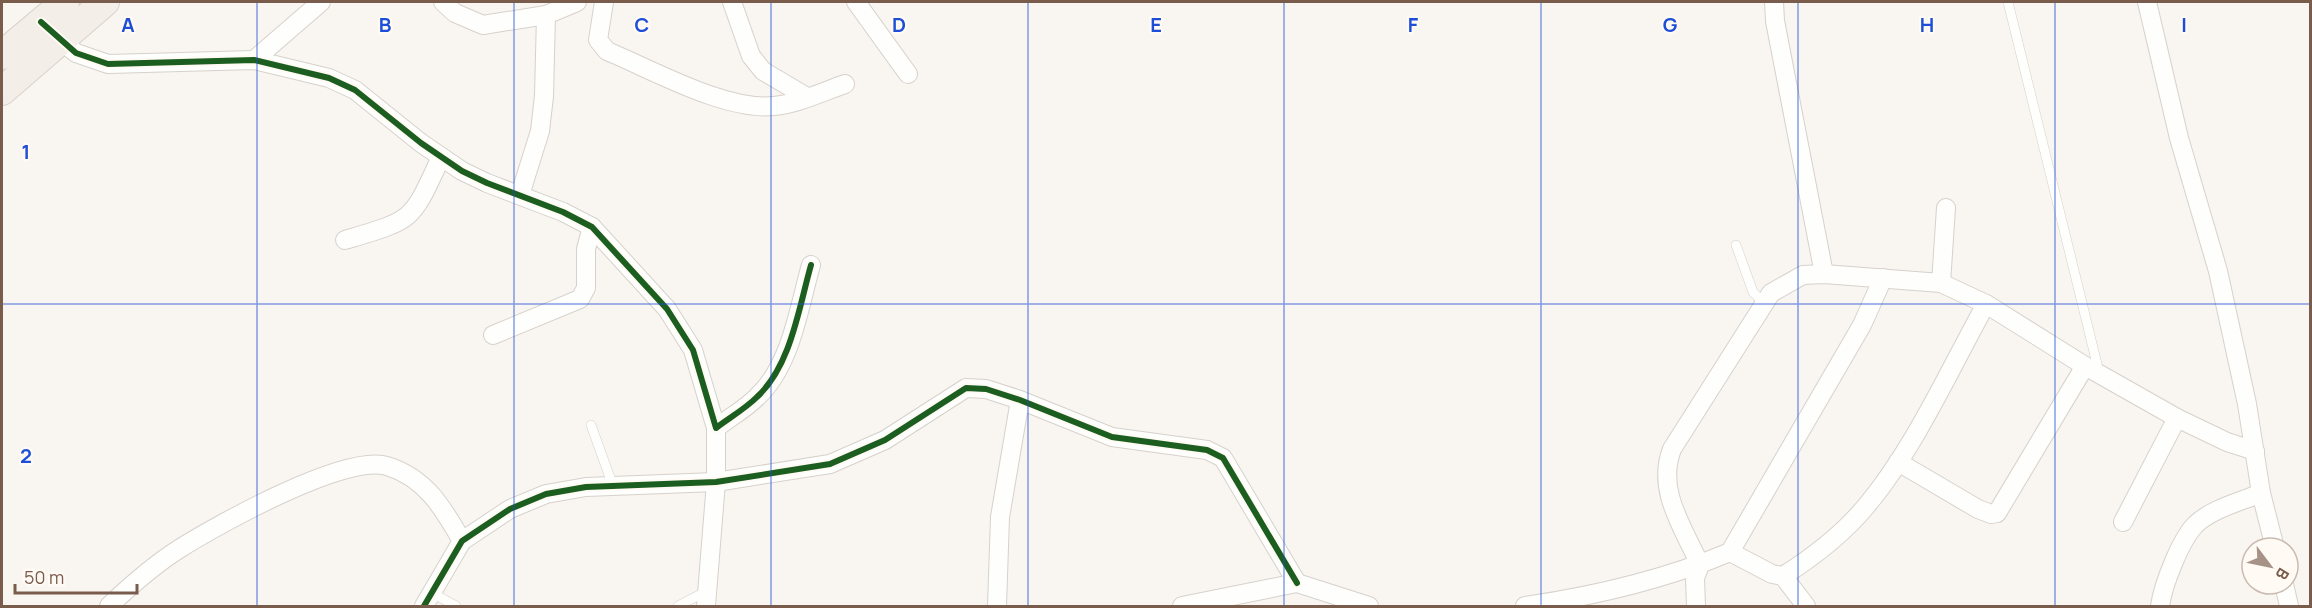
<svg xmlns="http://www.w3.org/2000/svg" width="2312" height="608" viewBox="0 0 2312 608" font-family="Manrope,sans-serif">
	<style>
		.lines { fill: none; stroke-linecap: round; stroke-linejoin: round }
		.service-casing { stroke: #d7d1cb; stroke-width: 10 }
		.minor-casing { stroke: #d7d1cb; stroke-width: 20 }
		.primary-casing { stroke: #dad1cc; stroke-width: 30 }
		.service { stroke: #fefefd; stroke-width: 9 }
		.minor { stroke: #fefefd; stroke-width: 18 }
		.primary { stroke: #f3eee8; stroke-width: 28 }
		.cycleway-casing { stroke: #fffaf3; stroke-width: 10 }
		.cycleway { stroke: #1b5e20; stroke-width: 6 }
		.grid { fill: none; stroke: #1d4ed8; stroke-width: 1.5; stroke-opacity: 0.55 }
		.grid-label { font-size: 20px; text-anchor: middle; font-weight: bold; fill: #1d4ed8; stroke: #fffaf3; stroke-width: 4.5; stroke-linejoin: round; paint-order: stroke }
	</style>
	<rect width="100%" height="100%" fill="#f9f5f0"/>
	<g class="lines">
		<defs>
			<g id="service">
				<path d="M2008,2L2099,372"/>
				<path d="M1736,245L1753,292L1764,303"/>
				<path d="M591,425L613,486"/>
				<path d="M432,593L456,606"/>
				<path d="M678,606L707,591"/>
			</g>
			<g id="minor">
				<path d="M443,2L455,13L483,25L546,15L577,2"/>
				<path d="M604,2L598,40L607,51C653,70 725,111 774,106C797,104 822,92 845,84"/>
				<path d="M732,2L751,56L763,71L807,97"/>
				<path d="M856,2L908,74"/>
				<path d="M1774,2L1775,21L1824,274"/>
				<path d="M2147,2L2179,138L2218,271L2247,404L2261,493L2275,548"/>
				<path d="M54,35L76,53L108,64L254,60L329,78L355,90L421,143L462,171L487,183L563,212L592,227L667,309L693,350L716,428C729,418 745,409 757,397C791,366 799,307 811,265"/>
				<path d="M254,60L321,2"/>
				<path d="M520,195L540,131L544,96L546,15"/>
				<path d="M345,240C415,219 411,222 441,157"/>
				<path d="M1941,283L1946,208"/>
				<path d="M493,335L580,299L586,288V249L592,227"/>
				<path d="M1898,462L1978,509L1991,514L1997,513L2085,366"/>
				<path d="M2123,522L2177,418"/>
				<path d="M1730,552L1772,574L1783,576L1806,606"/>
				<path d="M1783,576C1813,557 1845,532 1867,505C1914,449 1950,369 1986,304"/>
				<path d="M2284,584L2289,606"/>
				<path d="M109,606C130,586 154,565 179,549C217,525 346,453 387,466C426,478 443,508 462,541"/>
				<path d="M424,606L462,541L510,509L546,494L586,487L716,482L830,464L885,440L966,388L986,389L1020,400L1112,437L1207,450L1223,458L1297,583"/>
				<path d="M706,606L716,482V428"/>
				<path d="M997,606L1000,517L1020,400"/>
				<path d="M1182,606L1297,583L1369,606"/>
				<path d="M1525,606C1594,596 1666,579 1730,552L1862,325L1883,278"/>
				<path d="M1696,606L1695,578L1700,565C1683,527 1656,490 1672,449L1771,293L1803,275L1824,274L1941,283L1986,304L2085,366L2177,418L2227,442L2255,451"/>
				<path d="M2160,606C2163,585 2180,541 2195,525C2211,509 2240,502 2261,493"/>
			</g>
			<g id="primary">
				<path d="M2,55L65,2"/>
				<path d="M2,91L105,2"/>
			</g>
		</defs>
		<!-- service casing -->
		<use href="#service" class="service-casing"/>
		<!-- minor casing -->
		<use href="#minor" class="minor-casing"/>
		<!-- primary casing -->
		<use href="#primary" class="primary-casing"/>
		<!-- service -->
		<use href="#service" class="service"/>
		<!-- minor -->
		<use href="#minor" class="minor"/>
		<!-- primary -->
		<use href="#primary" class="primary"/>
		<defs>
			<g id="cycleway">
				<path d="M41,22L76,53L108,64L254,60L329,78L355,90L421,143L462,171L487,183L563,212L592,227L667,309L693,350L716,428C729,418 745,409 757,397C791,366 799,307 811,265"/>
				<path d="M424,606L462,541L510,509L546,494L586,487L716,482L830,464L885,440L966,388L986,389L1020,400L1112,437L1207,450L1223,458L1297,583"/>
			</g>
		</defs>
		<!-- cycleway casing -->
		<use href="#cycleway" class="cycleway-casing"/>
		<!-- cycleway -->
		<use href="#cycleway" class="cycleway"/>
	</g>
	<!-- grid -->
	<path class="grid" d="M257,2V606M514,2V606M771,2V606M1028,2V606M1284,2V606M1541,2V606M1798,2V606M2055,2V606M2,304H2310"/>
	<g class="grid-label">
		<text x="128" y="32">A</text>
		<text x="385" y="32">B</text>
		<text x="642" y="32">C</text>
		<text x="899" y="32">D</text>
		<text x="1156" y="32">E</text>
		<text x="1413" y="32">F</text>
		<text x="1670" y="32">G</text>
		<text x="1927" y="32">H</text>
		<text x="2184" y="32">I</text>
		<text x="26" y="159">1</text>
		<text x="26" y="463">2</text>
	</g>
	<!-- border -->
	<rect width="2312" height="608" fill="none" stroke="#7a5c4d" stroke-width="6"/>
	<!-- north arrow -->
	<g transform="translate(2270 566) rotate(122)"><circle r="28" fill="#fffaf3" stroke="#cabbb1" stroke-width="1.5"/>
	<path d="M0-4.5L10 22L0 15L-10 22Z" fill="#a69286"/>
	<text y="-9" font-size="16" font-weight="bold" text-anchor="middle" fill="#7a5c4d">B</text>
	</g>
	<!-- scale -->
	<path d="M15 584v9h122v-9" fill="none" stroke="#7a5c4d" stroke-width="3"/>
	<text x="24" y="584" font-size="18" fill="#7a5c4d" stroke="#fffaf3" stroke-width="4.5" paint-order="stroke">50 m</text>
</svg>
